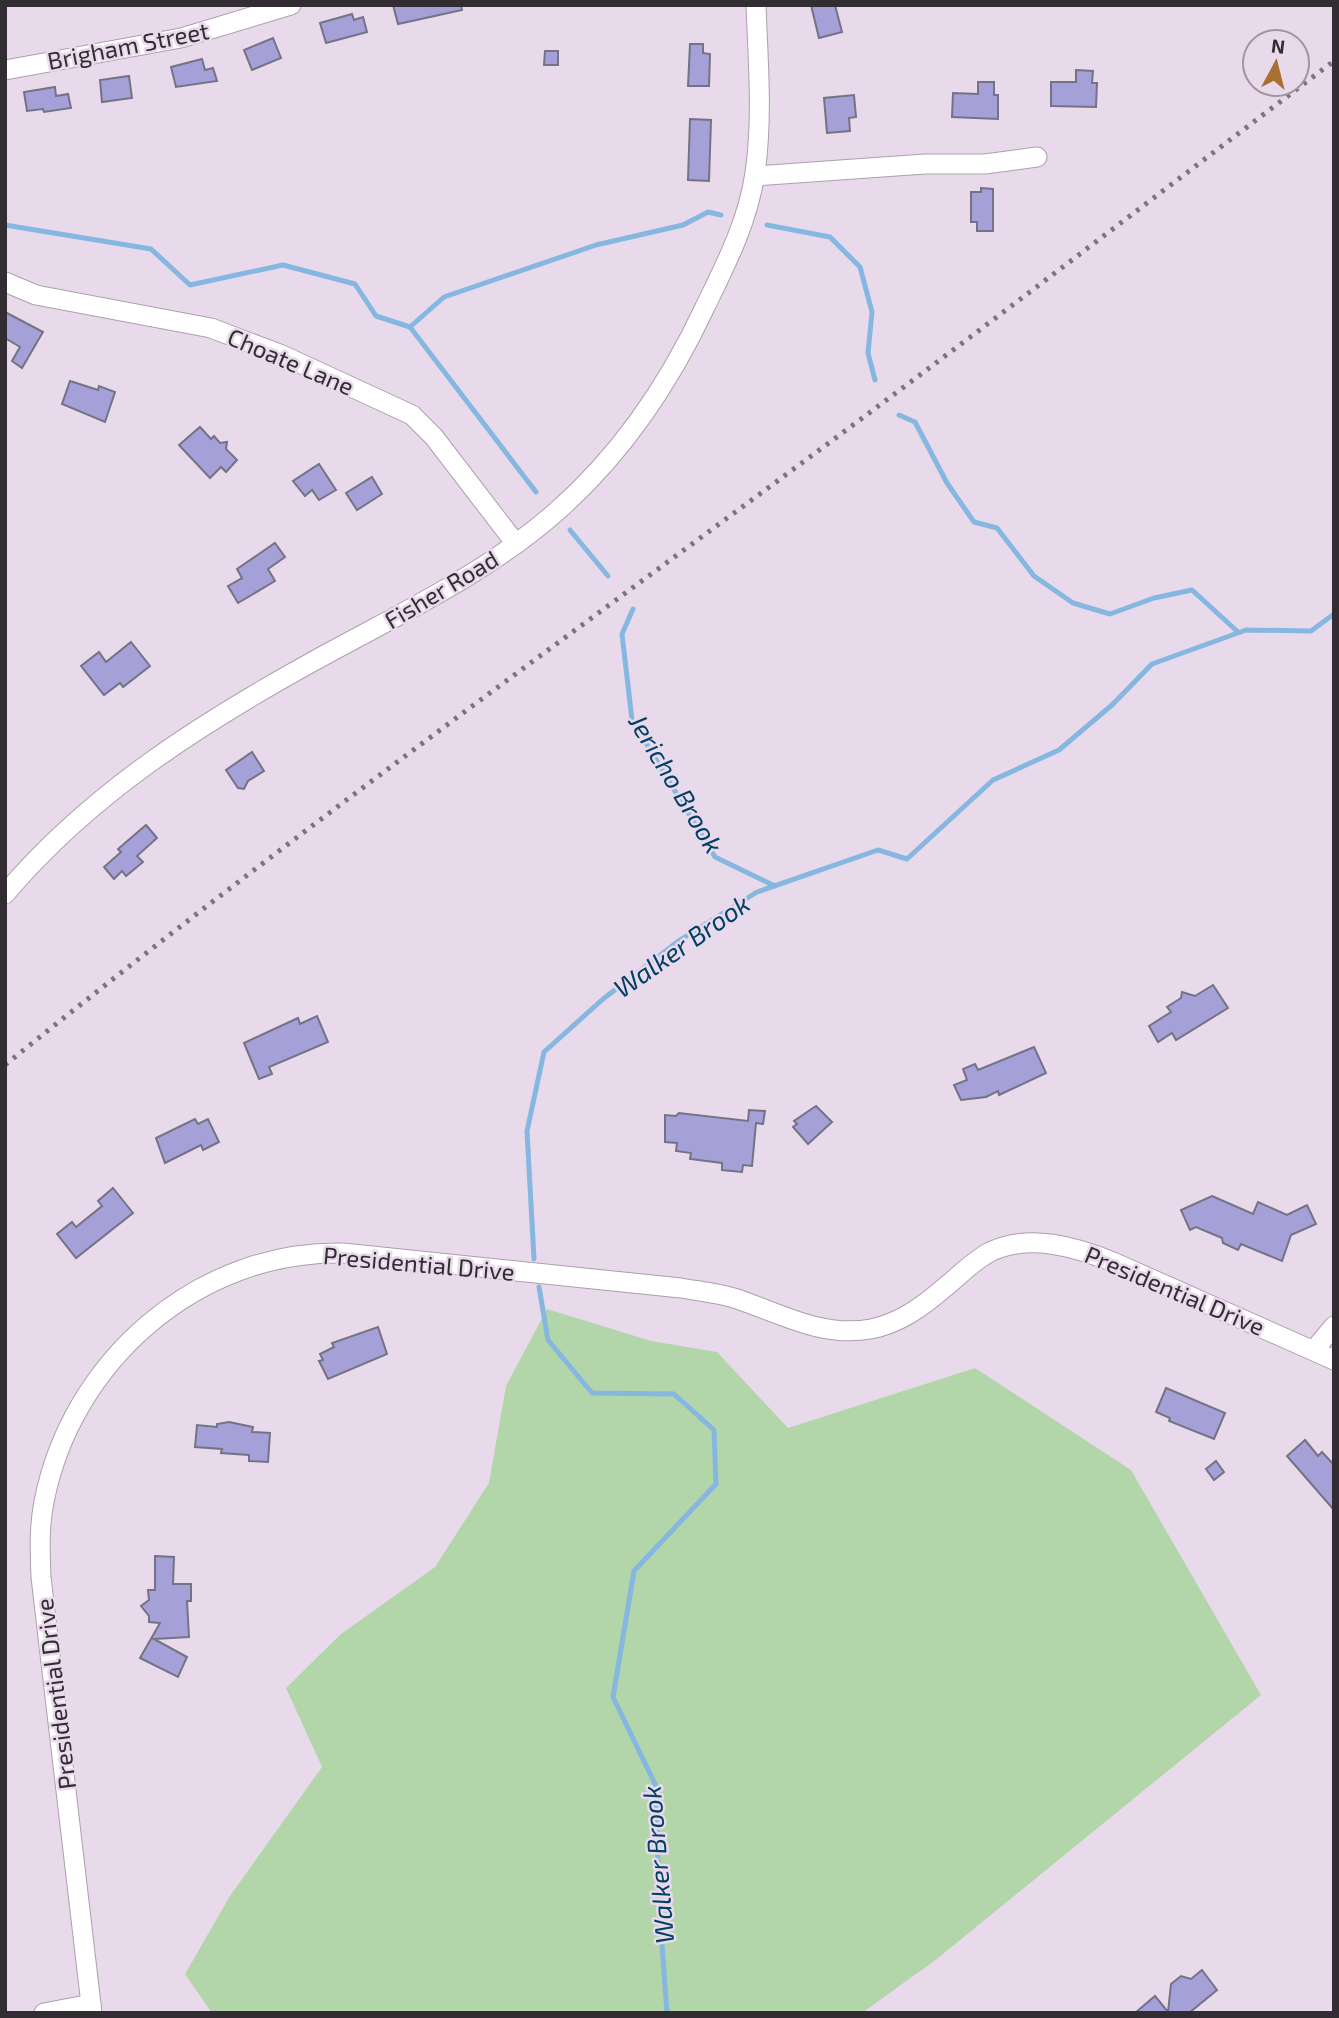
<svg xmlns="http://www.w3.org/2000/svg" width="1339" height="2018" viewBox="0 0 1339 2018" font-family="'Exo 2',sans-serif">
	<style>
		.green { fill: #b3d5aa }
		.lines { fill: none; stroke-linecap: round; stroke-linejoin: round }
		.stream { stroke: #86b7e1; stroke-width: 5 }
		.building { fill: #a5a0d7; stroke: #747385; stroke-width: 2 }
		.minor-casing { stroke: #ac9fae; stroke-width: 21 }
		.minor { stroke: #fff; stroke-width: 19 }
		.rail { stroke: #7c737e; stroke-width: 5; stroke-dasharray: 3.5 7; stroke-linecap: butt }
		.labels { text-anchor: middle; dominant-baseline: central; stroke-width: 5; stroke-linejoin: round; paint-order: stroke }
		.street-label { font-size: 24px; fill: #322d33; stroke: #e9daeb }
		.water-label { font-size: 26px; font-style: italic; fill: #013f66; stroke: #e9daeb }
	</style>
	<rect width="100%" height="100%" fill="#e9daeb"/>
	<!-- green -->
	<path class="green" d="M547,1309L651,1341L717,1352L788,1428L975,1368L1131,1470L1261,1695L938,1958L862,2013H212L185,1974L230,1896L322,1767L286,1688L341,1634L435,1567L489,1483L506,1386Z"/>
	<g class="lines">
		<!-- stream -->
		<g class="stream">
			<path d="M5,225L151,249L190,285L283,265L355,284L376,316L410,327L444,297L596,245L683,225L708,212L721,215"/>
			<path d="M767,225L830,237L860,267L872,312L868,353L875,380"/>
			<path d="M410,327L536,492"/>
			<path d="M899,415L915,422L947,483L974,522L997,528L1034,576L1073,603L1110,614L1154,598L1192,590L1238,632"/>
			<path d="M570,530L608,576"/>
			<path d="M633,609L622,634L632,720L715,857L775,886"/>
			<path d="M534,1259L527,1131L544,1052L603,999L680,940L757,892L878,850L907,859L993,780L1059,750L1112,705L1152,664L1246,630L1311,631L1334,614"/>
			<path d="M539,1287L548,1340L592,1393L674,1394L714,1430L716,1484L634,1571L613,1697L656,1786L659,1905L667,2013"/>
		</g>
	</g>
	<!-- building -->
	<g class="building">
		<path d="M393,5H461L462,10L398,24Z"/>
		<path d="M811,5H835L842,32L819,38Z"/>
		<path d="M352,14L354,20L363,17L367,32L326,43L320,23Z"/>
		<path d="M273,38L281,58L252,70L244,50Z"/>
		<path d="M690,44H703V53L710,54L709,86H688Z"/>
		<path d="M545,51H558V65H544Z"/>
		<path d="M202,59L205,70L213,68L217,81L176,87L171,67Z"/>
		<path d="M1076,70L1093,71L1092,83H1097L1096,107L1051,106V82H1076Z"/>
		<path d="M129,76L132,98L102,102L100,80Z"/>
		<path d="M978,82H994V95H998V119L952,117L953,93L978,94Z"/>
		<path d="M55,87L56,96L68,94L71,108L44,112L43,109L27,111L24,92Z"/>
		<path d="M854,95L856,117L849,118L850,131L827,133L824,98Z"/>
		<path d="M690,119L711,120L709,181L688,180Z"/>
		<path d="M981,188L993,189V231H977V222H971V192H981Z"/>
		<path d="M5,312L43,332L22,368L12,361L20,347L5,338Z"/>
		<path d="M70,381L98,390L99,386L115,392L105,422L62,404Z"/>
		<path d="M200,427L211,439L214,436L220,443L227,442L226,449L237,460L226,472L221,467L210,478L179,445Z"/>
		<path d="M319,464L336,490L319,500L312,490L305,496L293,481Z"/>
		<path d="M372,477L382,494L357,510L346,493Z"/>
		<path d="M275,543L285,557L268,569L275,581L238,603L228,586L242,578L237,569Z"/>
		<path d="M131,642L150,666L123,687L120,683L104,695L81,666L99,652L106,662Z"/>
		<path d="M252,752L264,771L248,781L244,789L238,788L226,770Z"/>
		<path d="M146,825L157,838L137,856L143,862L126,876L122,871L114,879L104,867L121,852L118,849Z"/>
		<path d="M1213,985L1228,1008L1176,1040L1172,1033L1158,1042L1149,1026L1171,1012L1167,1007L1181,998L1182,992L1195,996Z"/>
		<path d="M317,1016L328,1042L269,1067L272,1074L259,1079L244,1043L298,1018L300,1024Z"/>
		<path d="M1034,1047L1046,1073L999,1095L998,1091L986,1097L961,1100L954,1085L967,1080L963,1069L975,1064L978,1070Z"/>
		<path d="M816,1106L832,1122L808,1144L793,1127L797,1124L794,1121Z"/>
		<path d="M749,1110L765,1111L763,1124L756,1123L752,1166L743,1165L742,1172L722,1170V1163L690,1159L691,1153L676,1151L677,1143L665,1142V1115L676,1116L679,1113L748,1121Z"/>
		<path d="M195,1119L198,1124L208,1119L219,1142L203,1150L201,1145L165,1163L156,1138Z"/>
		<path d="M113,1188L133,1213L76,1258L57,1234L72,1222L76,1227L102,1206L98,1201Z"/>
		<path d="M1212,1196L1253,1214L1258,1202L1287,1215L1307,1205L1316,1224L1291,1235L1282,1261L1241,1244L1238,1250L1223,1243L1222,1238L1196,1227L1190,1230L1181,1210Z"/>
		<path d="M378,1327L387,1354L328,1379L319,1361L323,1360L320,1354L334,1347L332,1343Z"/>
		<path d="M1166,1388L1225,1413L1214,1439L1169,1421L1170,1418L1156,1412Z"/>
		<path d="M229,1422L253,1427L252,1432L270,1433L268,1462L249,1461V1455L221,1453L222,1449L195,1447L197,1425L217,1427V1424Z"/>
		<path d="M1305,1440L1318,1456L1322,1452L1334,1465V1510L1287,1456Z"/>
		<path d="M1216,1461L1224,1472L1214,1480L1206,1469Z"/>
		<path d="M155,1556L174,1557L173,1584H191V1601H187L189,1637L154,1639L187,1657L178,1677L140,1658L160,1623L149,1622V1616L141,1606L149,1600L148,1590H155Z"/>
		<path d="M1202,1970L1217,1990L1189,2013H1135L1155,1996L1168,2012L1171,1984L1181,1976L1191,1979Z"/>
	</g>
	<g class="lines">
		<defs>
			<g id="minor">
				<path d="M5,70L181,38L291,5"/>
				<path d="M755,176L925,164H985L1037,157"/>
				<path d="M5,282L36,295L211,328L282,355L412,415L434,437L516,544"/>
				<path d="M5,894C90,794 198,725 312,662C395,616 483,576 556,512C620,456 669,384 705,307C726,264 748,221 755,173C763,118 758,61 756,5"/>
				<path d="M1314,1350L1334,1326"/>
				<path d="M44,2013L91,2004"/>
				<path d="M92,2013L41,1577C40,1552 39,1526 44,1502C71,1361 198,1250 343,1253L681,1288C698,1291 717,1293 734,1298C780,1313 821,1338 871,1329C900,1323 922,1307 944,1288C959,1276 973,1261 990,1252C1029,1233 1076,1247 1113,1262L1334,1360"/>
			</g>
		</defs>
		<!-- minor casing -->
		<use href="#minor" class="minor-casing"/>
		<!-- minor -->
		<use href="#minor" class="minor"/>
		<!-- rail -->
		<path class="rail" d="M5,1065C281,842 569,636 853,425C1014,305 1174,182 1334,61"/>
	</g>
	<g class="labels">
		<!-- street labels -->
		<g class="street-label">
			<text transform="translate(128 45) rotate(-11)">Brigham Street</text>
			<text transform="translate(291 361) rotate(23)">Choate Lane</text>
			<text transform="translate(441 589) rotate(-31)">Fisher Road</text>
			<text transform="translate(419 1263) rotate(5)">Presidential Drive</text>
			<text transform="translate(1175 1290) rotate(23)">Presidential Drive</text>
			<text transform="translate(55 1694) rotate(-97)">Presidential Drive</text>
		</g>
		<!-- water labels -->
		<g class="water-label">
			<text transform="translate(677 783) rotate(59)">Jericho Brook</text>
			<text transform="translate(681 945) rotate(-35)">Walker Brook</text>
			<text transform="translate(657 1865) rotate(-95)">Walker Brook</text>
		</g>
	</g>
	<!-- border -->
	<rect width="1339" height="2018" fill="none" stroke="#322d33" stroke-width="14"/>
	<!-- north arrow -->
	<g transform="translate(1276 63) rotate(7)"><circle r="33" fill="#e9daeb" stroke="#a095a1" stroke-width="2"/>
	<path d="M0-5L12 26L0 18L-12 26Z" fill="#aa702f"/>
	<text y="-10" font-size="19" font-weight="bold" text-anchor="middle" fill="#322d33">N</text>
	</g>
</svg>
